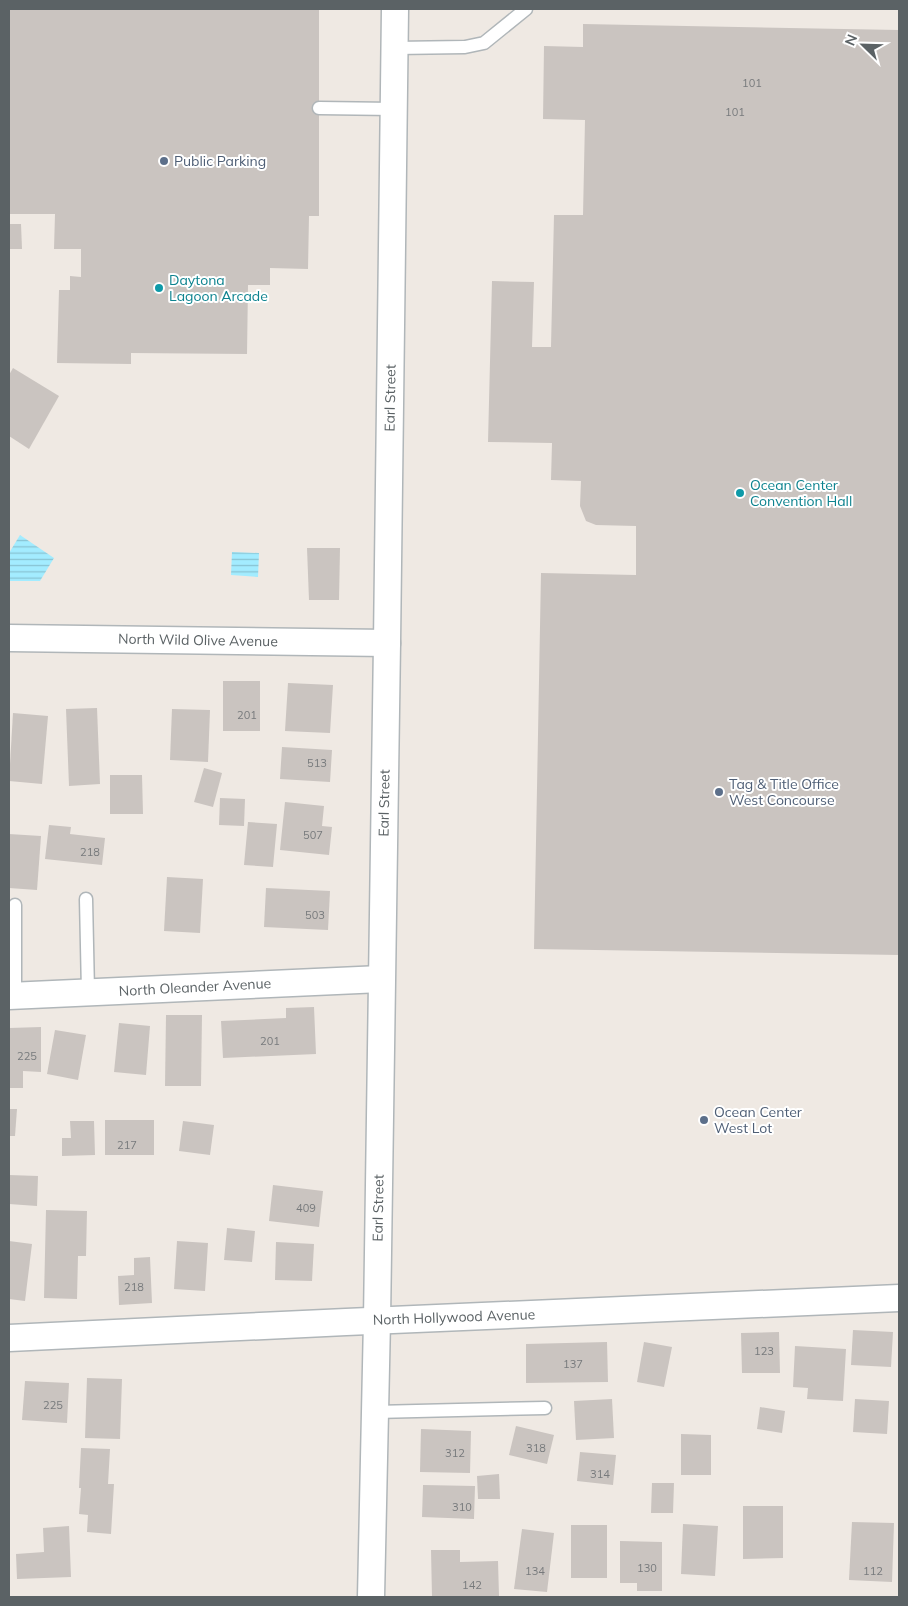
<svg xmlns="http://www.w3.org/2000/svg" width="908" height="1606" viewBox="0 0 908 1606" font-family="Mulish,sans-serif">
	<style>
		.water { fill: url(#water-rules) }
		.building { fill: #cac4c0 }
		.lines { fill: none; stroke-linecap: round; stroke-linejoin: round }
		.lane-casing { stroke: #b0b6b9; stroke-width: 15 }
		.street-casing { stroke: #b0b6b9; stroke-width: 29 }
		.lane { stroke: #fff; stroke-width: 12 }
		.street { stroke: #fff; stroke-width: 26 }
		.service-dot { fill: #5c6f8a; stroke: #fff; stroke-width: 2 }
		.culture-dot { fill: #0f9aa8; stroke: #fff; stroke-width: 2 }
		.labels { text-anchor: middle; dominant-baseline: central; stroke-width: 4; stroke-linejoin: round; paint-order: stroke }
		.number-label { font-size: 11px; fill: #777a7c }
		.service-label { font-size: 14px; fill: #4e5e75; stroke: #fff; text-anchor: start }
		.culture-label { font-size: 14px; fill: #0d838f; stroke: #fff; text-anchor: start }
		.street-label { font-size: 14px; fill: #5b6265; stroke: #fff }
	</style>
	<defs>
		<pattern id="water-rules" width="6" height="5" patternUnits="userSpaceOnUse" patternTransform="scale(1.25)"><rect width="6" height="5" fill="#a3ecff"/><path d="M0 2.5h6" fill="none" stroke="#88c3d2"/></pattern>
	</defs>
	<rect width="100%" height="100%" fill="#efe9e3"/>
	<!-- water -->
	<g class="water">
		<path d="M20,535L54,558L40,581H9V553Z"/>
		<path d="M232,552L259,553L258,577L231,575Z"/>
	</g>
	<!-- building -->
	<g class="building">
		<path d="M9,9H319V216H309L308,269L270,268V285H248L247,354L131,353V364L57,363L59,290H70V276L81,277V249H54L55,214H9Z"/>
		<path d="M583,24L899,30V955L534,949L541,573L636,575V526L596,525L586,521L580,506L581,481L551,480L552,443L488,442L492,281L534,282L532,347H551L554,215H583L585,120L543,119L544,46L583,47Z"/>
		<path d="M9,224H21L22,249H9Z"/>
		<path d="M13,368L59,396L29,449L9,436V375Z"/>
		<path d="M307,548H340L339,600H309Z"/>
		<rect x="223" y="681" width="37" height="50"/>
		<path d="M288,683L333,685L330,733L285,731Z"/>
		<path d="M97,708L100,784L69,786L66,709Z"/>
		<path d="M172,709L210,710L208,762L170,760Z"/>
		<path d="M13,713L48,716L42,784L9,781Z"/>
		<path d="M282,747L332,750L330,782L280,779Z"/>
		<path d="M204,768L222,773L213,807L194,802Z"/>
		<path d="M110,775H142L143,814H110Z"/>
		<path d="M220,798L245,799L244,826L219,825Z"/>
		<path d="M285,802L324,806L322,826L332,827L329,855L280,850Z"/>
		<path d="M248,822L277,824L273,867L244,865Z"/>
		<path d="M49,825L71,827L70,834L105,838L102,865L45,859Z"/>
		<path d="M9,834L41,836L37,890L9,888Z"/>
		<path d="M167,877L203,879L200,933L164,931Z"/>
		<path d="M266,888L330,891L328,930L264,927Z"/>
		<path d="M314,1007L316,1054L223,1058L221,1021L286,1018V1008Z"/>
		<path d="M166,1015H202L201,1086H165Z"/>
		<path d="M119,1023L150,1026L146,1075L114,1072Z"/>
		<path d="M41,1027V1072L23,1071V1088H9V1028Z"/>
		<path d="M55,1030L86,1035L78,1080L47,1074Z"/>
		<path d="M9,1109H17L15,1136H9Z"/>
		<rect x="105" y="1120" width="49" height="35"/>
		<path d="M70,1121H94L95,1155L62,1156V1138H71Z"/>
		<path d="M183,1121L214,1125L210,1155L179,1151Z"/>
		<path d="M9,1175L38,1176L37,1206L9,1204Z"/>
		<path d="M273,1185L323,1191L319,1227L269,1221Z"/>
		<path d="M46,1210L87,1211L86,1256H78L77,1299L44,1298Z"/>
		<path d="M227,1228L255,1231L252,1262L224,1260Z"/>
		<path d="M9,1241L32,1244L25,1301L9,1299Z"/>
		<path d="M177,1241L208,1243L205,1291L174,1289Z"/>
		<path d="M276,1242L314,1244L312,1281L275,1280Z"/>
		<path d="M150,1257L152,1303L119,1305L118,1276L134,1275V1258Z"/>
		<path d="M853,1330L893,1332L891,1367L851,1365Z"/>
		<path d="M779,1332L780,1373H742L741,1333Z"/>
		<path d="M607,1342L608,1382L526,1383V1344Z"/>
		<path d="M644,1342L672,1347L664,1387L637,1382Z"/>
		<path d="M795,1346L846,1349L843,1401L807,1399L808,1388L793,1387Z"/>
		<path d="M87,1378L122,1379L120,1439L85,1438Z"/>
		<path d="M25,1381L69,1383L67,1423L22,1420Z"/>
		<path d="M612,1399L614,1438L576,1440L574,1401Z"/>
		<path d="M855,1399L889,1401L887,1434L853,1432Z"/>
		<path d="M760,1407L785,1411L782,1433L757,1429Z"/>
		<path d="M516,1426L554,1435L547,1464L509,1455Z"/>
		<path d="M421,1429L471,1431L470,1473L420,1472Z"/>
		<path d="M681,1434L711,1435V1475H681Z"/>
		<path d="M81,1448L110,1449L108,1484H114L111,1534L87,1532L88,1515L79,1514L81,1488H79Z"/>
		<path d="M580,1452L616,1455L613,1485L577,1481Z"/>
		<path d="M499,1474L500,1499H478L477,1476Z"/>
		<path d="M652,1483H674L673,1513H651Z"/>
		<path d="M423,1485L475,1486L474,1519L422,1517Z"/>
		<path d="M743,1506H783V1558L743,1559Z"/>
		<path d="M852,1522L894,1523L892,1582L849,1580Z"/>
		<path d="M683,1524L718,1526L715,1576L681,1574Z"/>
		<rect x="571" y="1525" width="36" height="53"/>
		<path d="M69,1526L71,1577L17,1579L16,1554L44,1552L43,1528Z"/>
		<path d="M522,1529L554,1533L547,1592L514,1589Z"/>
		<path d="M620,1541L662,1542V1591H637V1583H620Z"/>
		<path d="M431,1550H460V1562L498,1561L499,1596L432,1597Z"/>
	</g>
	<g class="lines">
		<defs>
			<g id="lane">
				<path d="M395,48L465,47L484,43L526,9"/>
				<path d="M319,108L394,109"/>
				<path d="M86,899L88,992"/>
				<path d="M15,995V905"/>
				<path d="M375,1412L545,1408"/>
			</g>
			<g id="street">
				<path d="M9,638L387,643"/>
				<path d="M9,996L381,979"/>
				<path d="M9,1338L346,1322L899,1298"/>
				<path d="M371,1597L377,1320L387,643L395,9"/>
			</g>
		</defs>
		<!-- lane casing -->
		<use href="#lane" class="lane-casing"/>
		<!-- street casing -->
		<use href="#street" class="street-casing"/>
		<!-- lane -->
		<use href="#lane" class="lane"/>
		<!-- street -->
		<use href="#street" class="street"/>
	</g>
	<!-- markers -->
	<g class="service-dot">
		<circle cx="164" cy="161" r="5"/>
		<circle cx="719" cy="792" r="5"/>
		<circle cx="704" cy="1120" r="5"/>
	</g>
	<g class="culture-dot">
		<circle cx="159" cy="288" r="5"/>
		<circle cx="740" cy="493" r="5"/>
	</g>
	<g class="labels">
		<!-- number labels -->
		<g class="number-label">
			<text x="752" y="83">101</text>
			<text x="735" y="112">101</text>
			<text x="247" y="715">201</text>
			<text x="317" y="763">513</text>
			<text x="313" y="835">507</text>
			<text x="90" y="852">218</text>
			<text x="315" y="915">503</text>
			<text x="270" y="1041">201</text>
			<text x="27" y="1056">225</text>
			<text x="127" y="1145">217</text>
			<text x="306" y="1208">409</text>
			<text x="134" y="1287">218</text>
			<text x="764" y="1351">123</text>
			<text x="573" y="1364">137</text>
			<text x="53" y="1405">225</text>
			<text x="536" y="1448">318</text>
			<text x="455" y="1453">312</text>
			<text x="600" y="1474">314</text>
			<text x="462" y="1507">310</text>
			<text x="647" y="1568">130</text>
			<text x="535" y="1571">134</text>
			<text x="873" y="1571">112</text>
			<text x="472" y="1585">142</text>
		</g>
		<!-- service labels -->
		<g class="service-label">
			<text x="174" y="161">Public Parking</text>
			<text x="729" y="784">Tag &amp; Title Office<tspan x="729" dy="16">West Concourse</tspan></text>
			<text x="714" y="1112">Ocean Center<tspan x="714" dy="16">West Lot</tspan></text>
		</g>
		<!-- culture labels -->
		<g class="culture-label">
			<text x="169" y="280">Daytona<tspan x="169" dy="16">Lagoon Arcade</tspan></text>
			<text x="750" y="485">Ocean Center<tspan x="750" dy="16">Convention Hall</tspan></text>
		</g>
		<!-- street labels -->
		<g class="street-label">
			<text transform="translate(390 398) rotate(-89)">Earl Street</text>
			<text transform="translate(198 640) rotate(1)">North Wild Olive Avenue</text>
			<text transform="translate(384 803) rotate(-89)">Earl Street</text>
			<text transform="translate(195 987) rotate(-3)">North Oleander Avenue</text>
			<text transform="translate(378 1208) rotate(-89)">Earl Street</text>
			<text transform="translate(454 1317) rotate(-2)">North Hollywood Avenue</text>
		</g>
	</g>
	<!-- border -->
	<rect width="908" height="1606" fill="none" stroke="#5b6265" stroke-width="20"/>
	<!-- north arrow -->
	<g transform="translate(863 45) rotate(293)" stroke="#ffffff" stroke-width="4" paint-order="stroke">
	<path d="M0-4L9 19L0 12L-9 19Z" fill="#5b6265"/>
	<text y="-8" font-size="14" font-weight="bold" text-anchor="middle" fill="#5b6265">N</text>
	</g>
</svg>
